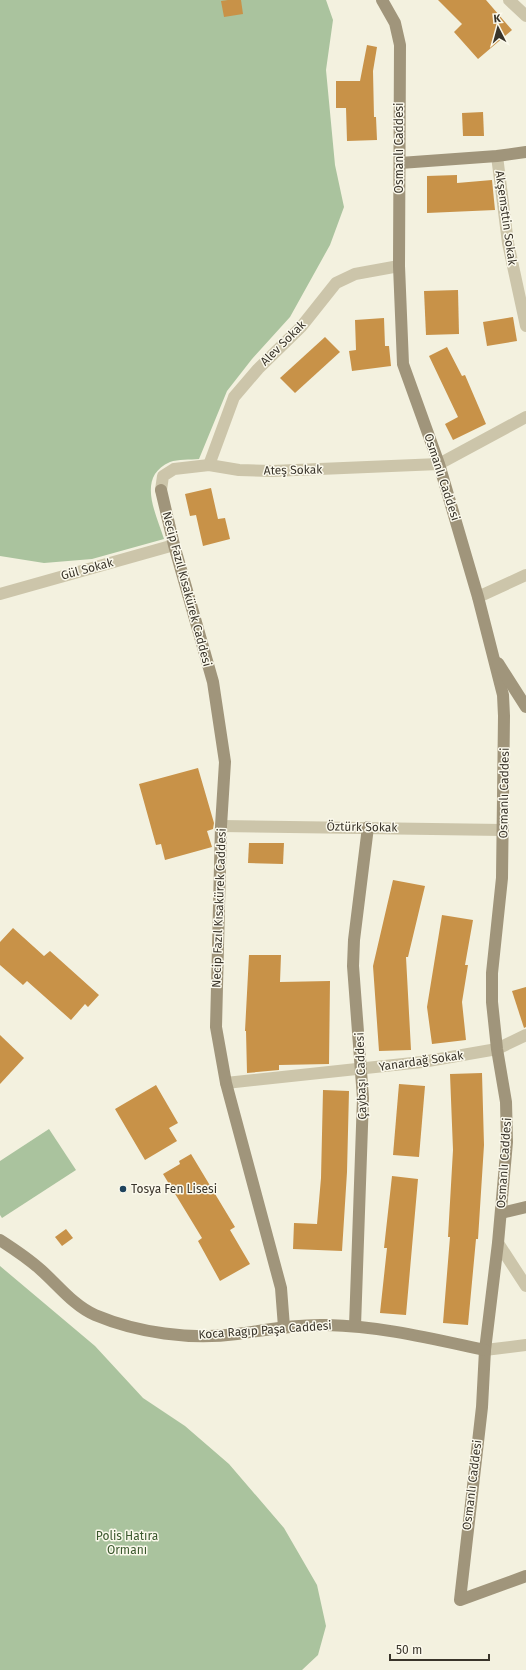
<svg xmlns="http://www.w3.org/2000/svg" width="526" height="1670" viewBox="0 0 526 1670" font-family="'Fira Sans',sans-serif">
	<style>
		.green { fill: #aac39e }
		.building { fill: #c89248 }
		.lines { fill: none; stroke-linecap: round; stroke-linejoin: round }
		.street { stroke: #ccc5aa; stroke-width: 12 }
		.secondary { stroke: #a0957b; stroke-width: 12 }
		.poi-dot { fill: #1e435c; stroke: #fbf9ec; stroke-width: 1.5 }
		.labels { text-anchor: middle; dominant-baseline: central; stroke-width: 3; stroke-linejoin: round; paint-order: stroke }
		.street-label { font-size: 12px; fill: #39342a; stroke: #fbf9ec }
		.poi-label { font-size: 12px; fill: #39342a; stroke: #fbf9ec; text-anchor: start }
		.park-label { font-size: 12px; fill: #3a582d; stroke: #fbf9ec }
	</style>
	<rect width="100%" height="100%" fill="#f3f1df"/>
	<!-- green -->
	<g class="green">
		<path d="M0,0H326L333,20L326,70L335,165L344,207L330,245L290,317L252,359L227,391L199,459C190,460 178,459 170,462C136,477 156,513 164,539L92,559L44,563L0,556Z"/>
		<path d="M49,1129L76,1170L2,1218L0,1215V1161Z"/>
		<path d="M0,1266L95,1346L143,1398L185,1426L229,1464L284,1528L317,1585L326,1626L318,1655L302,1670H0Z"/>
	</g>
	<!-- building -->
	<g class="building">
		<path d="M228,0H241L243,14L224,17L221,1Z"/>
		<path d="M438,0H486L512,30L478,59L454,32L462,24Z"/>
		<path d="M367,45L377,47L373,71L374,117H376L377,140L347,141L346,108H336V81H360Z"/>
		<path d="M483,112L484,136H463L462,113Z"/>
		<path d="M457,175V183L492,180L495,210L427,213V176Z"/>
		<path d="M458,290L459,334L426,335L424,291Z"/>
		<path d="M513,317L517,341L487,346L483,322Z"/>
		<path d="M384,318L385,346H389L391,366L352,371L349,351L356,350L355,320Z"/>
		<path d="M325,337L340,352L295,393L280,378Z"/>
		<path d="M447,347L462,376L465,375L486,424L453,440L445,424L458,417L429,356Z"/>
		<path d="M211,488L218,519L225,518L230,539L203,546L196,515L190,516L185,494Z"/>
		<path d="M198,768L214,823L213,829L207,831L212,847L165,860L161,844L156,845L139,784Z"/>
		<path d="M249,843H284L283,864L248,863Z"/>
		<path d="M393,880L425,886L408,957H406L411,1050L379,1051L373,966Z"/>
		<path d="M442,915L473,920L465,965H468L462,1002L466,1040L432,1044L427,1007Z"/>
		<path d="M13,928L44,956L50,951L99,995L88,1007L85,1004L71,1020L27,981L23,985L0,965V942Z"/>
		<path d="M249,955H281L280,982L330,981L329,1064L279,1065V1070L247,1073L246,1031H245Z"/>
		<path d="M526,987V1027L524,1028L512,991Z"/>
		<path d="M0,1035L24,1058L0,1084Z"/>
		<path d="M482,1073L484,1145L478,1239H476L468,1325L443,1323L450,1237H448L453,1150L450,1074Z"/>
		<path d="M399,1084L425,1086L419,1157L393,1155Z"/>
		<path d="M156,1085L178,1123L169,1128L177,1141L145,1160L115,1109Z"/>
		<path d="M323,1090L349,1091L347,1172L342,1251L293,1249L294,1223L317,1224L321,1178Z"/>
		<path d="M191,1154L235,1227L230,1230L250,1264L220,1281L198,1241L202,1238L163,1174L180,1164L179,1161Z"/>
		<path d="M392,1176L418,1179L406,1315L380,1313L387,1248H384Z"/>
		<path d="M66,1229L73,1238L62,1246L55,1237Z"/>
	</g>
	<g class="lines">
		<!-- street -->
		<g class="street">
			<path d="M509,0L526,16"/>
			<path d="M497,156L508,243L526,326"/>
			<path d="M209,465L234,397L258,369L301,327L336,283L355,274L399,266"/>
			<path d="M161,490L163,476L174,469L209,465L239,470L272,471L439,464L526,417"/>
			<path d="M0,594L174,545"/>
			<path d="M478,597L526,575"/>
			<path d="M221,826L503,830"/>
			<path d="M226,1083L422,1062L497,1049L526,1035"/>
			<path d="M498,1243L526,1286"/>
			<path d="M485,1350L526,1345"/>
		</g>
		<!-- secondary -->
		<g class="secondary">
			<path d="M382,0L395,23L400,45L399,266L403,364L439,464L478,597L503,695L504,716L502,878L492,973V1002L497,1049L506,1102L507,1142L498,1243L485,1350L482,1407L460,1600L526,1576"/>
			<path d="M400,163L497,156L526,152"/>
			<path d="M161,490L174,545L213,682L225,762L221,826L216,1027L226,1083L281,1288L284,1327"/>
			<path d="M498,663L526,707"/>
			<path d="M501,1213L526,1207"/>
			<path d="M0,1240C14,1249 29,1259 41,1270C58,1285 74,1306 95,1315C138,1333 190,1340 237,1334C267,1330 297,1324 327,1325C381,1326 433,1339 485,1350"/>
			<path d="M355,1326L363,1098L353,966L354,940L368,827"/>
		</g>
	</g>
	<!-- markers -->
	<circle class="poi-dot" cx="123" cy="1189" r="4"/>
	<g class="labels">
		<!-- street labels -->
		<g class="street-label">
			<text transform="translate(399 148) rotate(-90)">Osmanlı Caddesi</text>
			<text transform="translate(506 218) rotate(82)">Akşemsttin Sokak</text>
			<text transform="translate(283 343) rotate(-45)">Alev Sokak</text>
			<text transform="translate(293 470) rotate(-1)">Ateş Sokak</text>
			<text transform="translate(442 477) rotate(72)">Osmanlı Caddesi</text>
			<text transform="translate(87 569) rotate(-15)">Gül Sokak</text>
			<text transform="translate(187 589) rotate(75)">Necip Fazıl Kısakürek Caddesi</text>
			<text transform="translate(504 793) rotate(-89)">Osmanlı Caddesi</text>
			<text transform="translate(362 827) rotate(1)">Öztürk Sokak</text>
			<text transform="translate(219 908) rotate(-88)">Necip Fazıl Kısakürek Caddesi</text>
			<text transform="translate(421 1061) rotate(-8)">Yanardağ Sokak</text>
			<text transform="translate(361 1076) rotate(-92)">Çaybaşı Caddesi</text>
			<text transform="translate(504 1163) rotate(-86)">Osmanlı Caddesi</text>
			<text transform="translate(265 1330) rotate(-4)">Koca Ragıp Paşa Caddesi</text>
			<text transform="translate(472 1485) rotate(-83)">Osmanlı Caddesi</text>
		</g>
		<!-- poi labels -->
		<g class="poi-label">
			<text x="131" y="1189">Tosya Fen Lisesi</text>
		</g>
		<!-- park labels -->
		<g class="park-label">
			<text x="127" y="1536">Polis Hatıra<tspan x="127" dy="14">Ormanı</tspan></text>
		</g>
	</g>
	<!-- north arrow -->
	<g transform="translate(498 28) rotate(354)" stroke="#fbf9ec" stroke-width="3" paint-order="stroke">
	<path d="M0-3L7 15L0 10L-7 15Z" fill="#39342a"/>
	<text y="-6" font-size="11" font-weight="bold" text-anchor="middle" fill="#39342a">K</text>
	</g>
	<!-- scale -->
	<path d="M390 1654v6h99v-6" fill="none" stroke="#39342a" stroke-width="2"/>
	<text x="396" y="1654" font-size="12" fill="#39342a" stroke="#fbf9ec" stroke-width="3" paint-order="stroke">50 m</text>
</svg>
